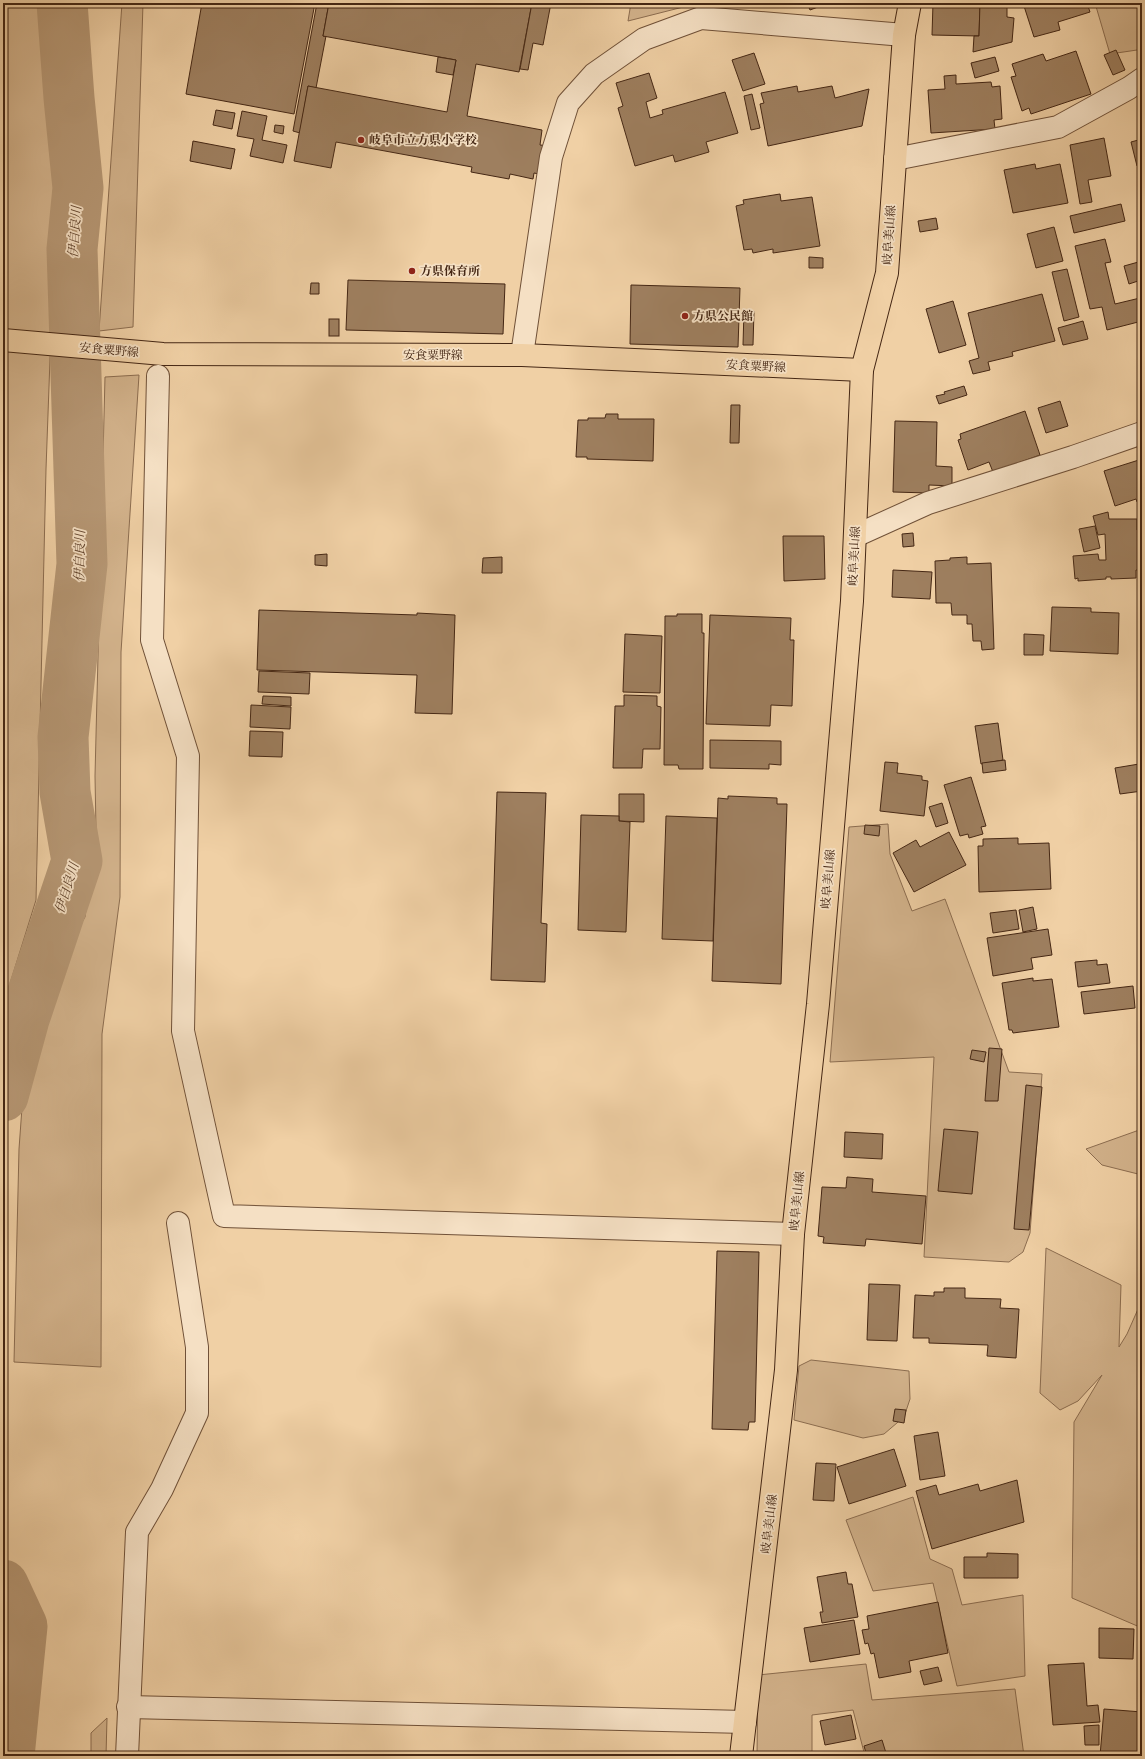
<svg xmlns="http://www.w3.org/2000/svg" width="1145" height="1759" viewBox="0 0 1145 1759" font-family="'IM FELL Great Primer','Noto Serif JP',serif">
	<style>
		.green { fill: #d3b38c; stroke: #8c6d50 }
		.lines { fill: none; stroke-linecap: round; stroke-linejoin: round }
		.river { stroke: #b69774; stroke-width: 51 }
		.building { fill: #9e7f5f; stroke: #452714 }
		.minor-casing { stroke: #705138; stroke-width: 24 }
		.major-casing { stroke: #452714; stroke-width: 24 }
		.minor { stroke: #f5e0c4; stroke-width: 22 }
		.major { stroke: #f0d0a5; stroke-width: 22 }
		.poi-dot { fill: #8f2418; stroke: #f5e0c4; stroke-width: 1.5 }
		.labels { text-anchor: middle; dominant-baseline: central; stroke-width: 3.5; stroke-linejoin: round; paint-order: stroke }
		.poi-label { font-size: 12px; font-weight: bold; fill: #452714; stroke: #f5e0c4; text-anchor: start }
		.street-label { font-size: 12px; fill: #452714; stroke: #f5e0c4 }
		.water-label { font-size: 13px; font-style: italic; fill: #61432c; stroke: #f5e0c4 }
	</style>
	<rect width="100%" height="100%" fill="#f0d0a5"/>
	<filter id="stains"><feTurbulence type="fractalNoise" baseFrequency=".005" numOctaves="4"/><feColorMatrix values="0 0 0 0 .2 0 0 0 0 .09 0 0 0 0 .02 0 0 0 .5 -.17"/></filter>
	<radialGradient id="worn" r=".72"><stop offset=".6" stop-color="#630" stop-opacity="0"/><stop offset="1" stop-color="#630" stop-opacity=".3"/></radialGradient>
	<!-- green -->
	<g class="green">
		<path d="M3,3H51L55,222L46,469L36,900L3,1006Z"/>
		<path d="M122,3H143L133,327L99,331Z"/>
		<path d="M631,3H699L628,21Z"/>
		<path d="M1095,3H1142V44L1137,50L1110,54Z"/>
		<path d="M139,375L121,652L120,897L102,1034L101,1367L14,1362L19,1149L27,1038L57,966L85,917L96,830L95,776L105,377Z"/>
		<path d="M888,824L890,854L912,911L945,899L1009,1072L1042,1074L1030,1233L1023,1252L1009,1262L924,1257L934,1057L830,1062L849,827Z"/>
		<path d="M1142,1129V1175L1102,1165L1086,1149Z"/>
		<path d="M1046,1248L1121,1285L1119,1347L1127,1334L1142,1300V1628L1072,1598L1074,1422L1102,1375L1078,1401L1060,1410L1040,1393Z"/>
		<path d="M811,1360L909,1371L910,1399L904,1417L884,1434L863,1438L794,1420L799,1366Z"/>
		<path d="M913,1497L930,1559L952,1569L962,1605L1023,1595L1025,1676L957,1686L933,1583L873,1591L846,1520Z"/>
		<path d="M866,1664L872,1700L1015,1689L1024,1756H865L853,1710L812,1715V1756H757L758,1675Z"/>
		<path d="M107,1718L106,1756H91V1733Z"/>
	</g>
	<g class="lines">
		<!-- river -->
		<g class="river">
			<path d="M3,1096L24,1019L77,861L65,792L63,737L82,564L72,249L78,188L69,98L62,3"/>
			<path d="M3,1585L22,1626L9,1756"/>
		</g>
	</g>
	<!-- building -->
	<g class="building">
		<path d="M202,3H315L294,114L186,94Z"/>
		<path d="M317,3H329L323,36H326L316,88L308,86L300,133L293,131Z"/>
		<path d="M329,3H532L519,72L476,64L467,116L542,130L540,145L550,146L544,175L534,173L533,179L510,174L509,179L471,172L472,167L336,142L331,168L294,161L308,86L447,112L456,60L323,36Z"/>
		<path d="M532,3H551L543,45L533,43L528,70L520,69Z"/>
		<path d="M807,3H817L818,7L810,10Z"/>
		<path d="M841,3H882V6Z"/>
		<path d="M933,3H980L979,36L932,35Z"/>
		<path d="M980,3H1007V17L1014,18L1012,42L973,52L974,36H979Z"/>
		<path d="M1023,3H1087L1090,12L1058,22L1060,30L1034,37Z"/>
		<path d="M1116,50L1125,70L1113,75L1104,55Z"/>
		<path d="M1076,51L1091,94L1031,114L1029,108L1022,111L1011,77L1016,76L1012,64L1043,54L1046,61Z"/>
		<path d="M754,53L765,84L743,91L732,60Z"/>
		<path d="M438,57L456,60L453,75L436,72Z"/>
		<path d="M995,57L999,71L975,78L971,63Z"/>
		<path d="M649,73L657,98L646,102L650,118L663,114L662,110L725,92L738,133L706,142L709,152L675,162L673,155L635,166L618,108L623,106L616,83Z"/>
		<path d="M956,75V84L991,82L992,87L1000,86L1002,119L994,120L995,129L931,133L928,90L945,89L944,76Z"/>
		<path d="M797,86L798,92L832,86L835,98L869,89L862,126L768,146L760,104L764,103L761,93Z"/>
		<path d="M752,94L760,128L751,130L744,96Z"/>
		<path d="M216,110L235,113L232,129L213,125Z"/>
		<path d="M242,111L267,116L262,140L287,145L283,163L250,156L254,139L237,136Z"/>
		<path d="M275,125L284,126L283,134L274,132Z"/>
		<path d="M1104,138L1111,176L1088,180L1092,202L1080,204L1070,145Z"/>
		<path d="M1142,139V165L1137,166L1131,142Z"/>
		<path d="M193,141L235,149L231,169L190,161Z"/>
		<path d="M1035,164L1036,169L1060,164L1068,203L1013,213L1004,170Z"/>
		<path d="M780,194L781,201L812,197L820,246L773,253V249L753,253L752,249L744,250L736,206L744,204L743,200Z"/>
		<path d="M1121,204L1125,221L1074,233L1070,216Z"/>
		<path d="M936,218L938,229L920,232L918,221Z"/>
		<path d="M1054,227L1063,261L1036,268L1027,234Z"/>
		<path d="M1105,239L1111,262L1105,263L1115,304L1140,298L1142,307V321L1107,330L1102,307L1090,309L1075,246Z"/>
		<path d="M1142,252V295L1138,281L1129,284L1124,266L1142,261L1140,253Z"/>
		<path d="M809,257L823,258V268H809Z"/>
		<path d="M1067,269L1079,317L1064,321L1052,272Z"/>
		<path d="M348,280L505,284L503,334L346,330Z"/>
		<path d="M311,283H319V294H310Z"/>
		<path d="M631,285L740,288L738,347L630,344Z"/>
		<path d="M1042,294L1055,341L1012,352L1013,356L988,362L990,370L973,374L969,361L979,358L968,313Z"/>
		<path d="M953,301L966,345L939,353L926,309Z"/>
		<path d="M744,310L754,311L753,345H743Z"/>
		<rect x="329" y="319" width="10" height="17"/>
		<path d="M1083,321L1088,339L1063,345L1058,328Z"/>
		<path d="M964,386L967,395L939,404L936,396L945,394L944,392Z"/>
		<path d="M1060,401L1068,426L1046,433L1038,408Z"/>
		<path d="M731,405H740L739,443H730Z"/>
		<path d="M1025,411L1040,455L993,472L989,462L968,470L958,440L961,439L960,434Z"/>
		<path d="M606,414H618V419H654L653,461L587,459V457H576L578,420H588V418H605Z"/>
		<path d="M895,421L937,422L936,466L952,467V486L929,485V493L893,492Z"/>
		<path d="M1142,459V500L1137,502L1136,499L1115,506L1104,471Z"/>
		<path d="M1108,512L1109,519H1137V530L1142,529V570H1136V578L1111,579V577H1106V579L1078,581V578L1075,579L1073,556L1098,554L1099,560H1106L1105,534L1098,535L1093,516Z"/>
		<path d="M1095,526L1100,548L1084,552L1079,529Z"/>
		<path d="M913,533L914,546L903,547L902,534Z"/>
		<path d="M783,536H824L825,579L784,581Z"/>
		<path d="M327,554V566L315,565V555Z"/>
		<path d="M502,557V573H482L483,558Z"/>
		<path d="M967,557V564L991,563L994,649L982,650L981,641H973L972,624H967V615H952L951,603H936L935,561L950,560V558Z"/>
		<path d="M893,570L932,572L930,599L892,597Z"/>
		<path d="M1052,607L1091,608V612L1119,613L1118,654L1050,651Z"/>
		<path d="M259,610L417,615V613L455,615L452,714L415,713L417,675L257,670Z"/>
		<path d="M677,614H702V633H704L703,769H679L678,765H664L665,616H677Z"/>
		<path d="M710,615L791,618L790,640H794L792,706L771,705L770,726L706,724Z"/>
		<path d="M625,634L662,636L660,693L623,692Z"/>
		<path d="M1024,634L1044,635L1043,655H1024Z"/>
		<path d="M259,671L310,673L309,694L258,692Z"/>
		<path d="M624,695L657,696V706L661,707L660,749H643L642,768H613L615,706H624Z"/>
		<path d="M263,696L291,697V706L262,704Z"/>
		<path d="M251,705L291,707L290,729L250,727Z"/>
		<path d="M998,723L1003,760L981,764L975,726Z"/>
		<path d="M250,731L283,732L282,757L249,756Z"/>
		<path d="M710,740L781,741V765L769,764V769L710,768Z"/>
		<path d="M1005,760L1006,770L983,773L982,763Z"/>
		<path d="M885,762L898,763L897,773L922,776V780L928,781L924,816L880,811Z"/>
		<path d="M1139,764L1142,791L1120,794L1115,768Z"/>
		<path d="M971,777L986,826L981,827L983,834L969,838L968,834L960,836L944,785Z"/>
		<path d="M497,792L546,793L541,923L547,924L545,982L491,980Z"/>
		<path d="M619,794H644V822L619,821Z"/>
		<path d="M728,796L777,798V804H787L781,984L712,981L718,798L728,799Z"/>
		<path d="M942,803L948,823L936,827L929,807Z"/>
		<path d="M581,815L619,816V821L630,822L626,932L578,930Z"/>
		<path d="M666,816L717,818L713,941L662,939Z"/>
		<path d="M865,825L880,826L879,836L864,834Z"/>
		<path d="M949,832L966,865L914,892L893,853L916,840L920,847Z"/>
		<path d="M1018,838V844L1049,843L1051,889L979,892L978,846H983V839Z"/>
		<path d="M1033,907L1037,929L1023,932L1019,910Z"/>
		<path d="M1016,910L1019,929L993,933L990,913Z"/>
		<path d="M1048,929L1052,955L1031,958L1033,969L993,976L987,938Z"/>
		<path d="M1097,960V965L1107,964L1110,983L1078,987L1075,962Z"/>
		<path d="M1033,978V981L1052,979L1059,1027L1013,1033L1012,1030H1009L1002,983Z"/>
		<path d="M1133,986L1135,1008L1084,1014L1081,992Z"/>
		<path d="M989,1048L1002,1049L998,1101H985Z"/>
		<path d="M972,1050L986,1052L984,1062L970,1059Z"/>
		<rect x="1138" y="1070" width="4" height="9"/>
		<path d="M1026,1085L1042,1087L1029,1230L1014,1229Z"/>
		<path d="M944,1129L978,1132L972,1194L938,1191Z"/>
		<path d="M845,1132L883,1134L882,1159L844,1157Z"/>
		<path d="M847,1177L873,1179L872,1192L926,1196L922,1244L866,1239L865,1246L823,1243L824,1237L818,1236L822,1187L846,1188Z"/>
		<path d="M717,1251L759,1252L755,1422H749L748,1430L712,1429Z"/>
		<path d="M869,1284L900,1285L897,1341L867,1340Z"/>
		<path d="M944,1288H965V1298L1001,1299L1000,1308L1019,1309L1016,1358L987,1356L988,1345L929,1343V1338H913L915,1295L934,1296V1292H944Z"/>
		<path d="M895,1409L906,1410L904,1423L893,1421Z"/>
		<path d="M938,1432L945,1476L920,1480L914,1436Z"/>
		<path d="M894,1449L906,1486L849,1504L837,1467Z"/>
		<path d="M816,1463L836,1464L834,1501L813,1500Z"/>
		<path d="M1017,1480L1024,1522L932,1549L916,1491L936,1485L939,1495L978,1484L980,1491Z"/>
		<path d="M987,1553L1018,1554V1578H964V1557H987Z"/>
		<path d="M846,1572L848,1584H852L858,1617L822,1623L820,1612H823L817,1577Z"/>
		<path d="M938,1602L948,1653L909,1661L911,1672L879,1678L874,1653L871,1654L868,1643L865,1644L862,1630L869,1629L867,1616Z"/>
		<path d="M854,1620L860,1654L810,1662L804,1628Z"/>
		<path d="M1099,1628L1134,1629L1133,1659L1099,1658Z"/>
		<path d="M1084,1663L1087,1706L1098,1705L1100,1722L1053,1725L1048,1665Z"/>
		<path d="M938,1667L942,1681L924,1685L920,1671Z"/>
		<path d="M1104,1709L1142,1712V1756H1100Z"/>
		<path d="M851,1715L856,1739L825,1745L820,1721Z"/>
		<path d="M1099,1725V1745H1085L1084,1726Z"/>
		<path d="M882,1740L886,1753L879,1756H867L864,1746Z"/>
	</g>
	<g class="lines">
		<defs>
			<g id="minor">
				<path d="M895,159L1058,127L1129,88L1142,79"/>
				<path d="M522,355L551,157L568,103L594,74L644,39L701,18L904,35"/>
				<path d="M158,376L152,640L188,756L183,1031L224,1216L793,1234"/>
				<path d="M855,536L928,503L1073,457L1142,433"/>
				<path d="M128,1707L745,1722"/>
				<path d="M127,1756L137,1532L162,1489L197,1413V1347L178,1223"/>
			</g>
			<g id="major">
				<path d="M3,340L163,354L522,355L862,370"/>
				<path d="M741,1756L786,1370L793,1234L818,1004L852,601L862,370L887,273L904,35L910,3"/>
			</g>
		</defs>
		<!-- minor casing -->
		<use href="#minor" class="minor-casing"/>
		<!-- major casing -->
		<use href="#major" class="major-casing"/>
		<!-- minor -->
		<use href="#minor" class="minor"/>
		<!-- major -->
		<use href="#major" class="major"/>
	</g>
	<!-- markers -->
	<g class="poi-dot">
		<circle cx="361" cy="140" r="4"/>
		<circle cx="412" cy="271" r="4"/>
		<circle cx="685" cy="316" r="4"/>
	</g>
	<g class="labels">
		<!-- poi labels -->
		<g class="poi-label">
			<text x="369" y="140">岐阜市立方県小学校</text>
			<text x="420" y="271">方県保育所</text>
			<text x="693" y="316">方県公民館</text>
		</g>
		<!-- street labels -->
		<g class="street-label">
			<text transform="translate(889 235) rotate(-86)">岐阜美山線</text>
			<text transform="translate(109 350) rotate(5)">安食粟野線</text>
			<text x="433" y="355">安食粟野線</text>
			<text transform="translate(756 366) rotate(3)">安食粟野線</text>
			<text transform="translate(854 556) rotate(-87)">岐阜美山線</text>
			<text transform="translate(828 879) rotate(-85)">岐阜美山線</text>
			<text transform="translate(797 1201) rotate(-84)">岐阜美山線</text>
			<text transform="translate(769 1524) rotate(-83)">岐阜美山線</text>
		</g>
		<!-- water labels -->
		<g class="water-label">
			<text transform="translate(75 232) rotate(-86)">伊自良川</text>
			<text transform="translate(80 556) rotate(-89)">伊自良川</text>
			<text transform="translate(67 888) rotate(-73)">伊自良川</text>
		</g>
	</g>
	<!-- margin -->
	<rect width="1145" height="1759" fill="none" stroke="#f0d0a5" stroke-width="16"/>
	<rect x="4" y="4" width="1137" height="1751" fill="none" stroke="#452714" stroke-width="2"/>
	<rect x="8" y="8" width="1129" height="1743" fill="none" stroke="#452714"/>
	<rect width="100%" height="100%" filter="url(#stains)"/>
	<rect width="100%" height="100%" fill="url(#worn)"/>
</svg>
